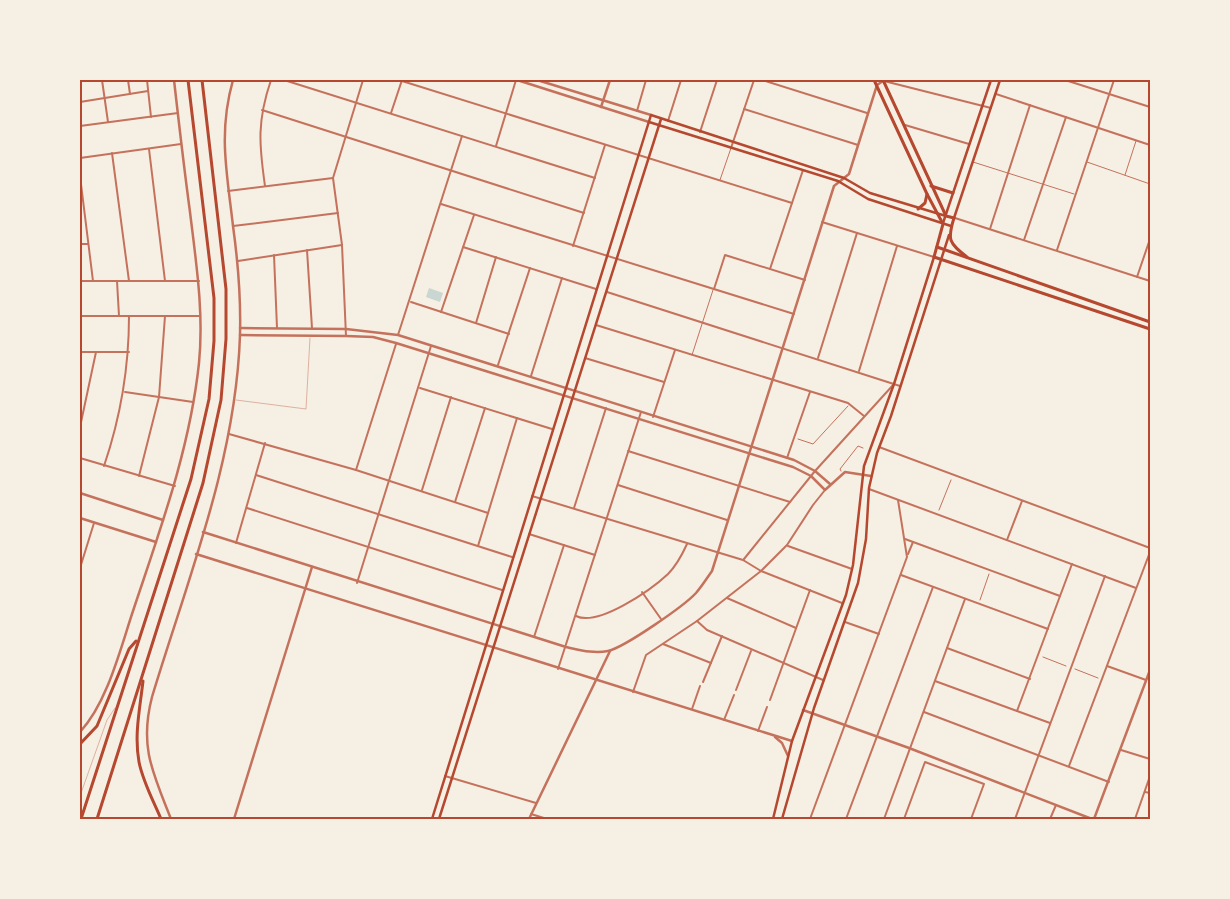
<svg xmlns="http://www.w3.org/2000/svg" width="1230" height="899" viewBox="0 0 1230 899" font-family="Raleway,sans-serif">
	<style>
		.water { fill: #c9d6d2 }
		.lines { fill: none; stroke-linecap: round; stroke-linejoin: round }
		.service { stroke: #c5725c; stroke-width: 0.5 }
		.pedestrian { stroke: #c5725c; stroke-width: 1 }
		.minor { stroke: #c5725c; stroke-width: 2 }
		.tertiary { stroke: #c5725c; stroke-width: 2.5 }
		.secondary { stroke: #b5482f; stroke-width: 2.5 }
		.primary { stroke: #b5482f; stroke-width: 3 }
		.motorway { stroke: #b5482f; stroke-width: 3 }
		.neatline { fill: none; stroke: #b5482f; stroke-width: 2 }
	</style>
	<rect width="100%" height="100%" fill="#f6efe4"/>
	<!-- water -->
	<path class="water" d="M429,288L443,293L440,302L426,297Z"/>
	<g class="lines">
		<!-- service -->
		<g class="service">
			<path d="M236,400L306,409L310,338"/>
			<path d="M80,796L107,720L115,708"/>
		</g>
		<!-- pedestrian -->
		<g class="pedestrian">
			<path d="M973,162L1074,194"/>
			<path d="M1087,162L1150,184"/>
			<path d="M1125,175L1136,141"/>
			<path d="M720,180L731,148"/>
			<path d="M692,355L713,290"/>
			<path d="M798,439L813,444L848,406"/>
			<path d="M841,471L840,469L858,446L863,448"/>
			<path d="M939,510L951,480"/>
			<path d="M980,600L989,574"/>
			<path d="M1043,657L1066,666"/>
			<path d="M1075,669L1098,678"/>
		</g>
		<!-- minor -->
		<g class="minor">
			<path d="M102,80L108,122"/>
			<path d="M128,80L130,94"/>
			<path d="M147,80L151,117"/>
			<path d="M284,80L595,178"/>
			<path d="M762,80L867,113"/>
			<path d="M880,80L991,108"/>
			<path d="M1065,80L1150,107"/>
			<path d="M402,81L792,203"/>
			<path d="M996,94L1150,145"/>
			<path d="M80,102L148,91"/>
			<path d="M744,109L858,145"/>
			<path d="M262,110L584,213"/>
			<path d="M637,111L646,80"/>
			<path d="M391,113L402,80"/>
			<path d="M668,121L681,80"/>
			<path d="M905,125L969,144"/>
			<path d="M80,126L178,113"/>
			<path d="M700,132L717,80"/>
			<path d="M496,146L516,80"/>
			<path d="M731,148L754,80"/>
			<path d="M149,149L165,281"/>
			<path d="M112,153L129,281"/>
			<path d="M80,158L181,144"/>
			<path d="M80,176L93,281"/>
			<path d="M265,186C259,144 257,121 271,80"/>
			<path d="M228,191L333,178"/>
			<path d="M441,204L794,314"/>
			<path d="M955,218L1150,281"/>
			<path d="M822,222L934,257"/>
			<path d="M233,226L338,213"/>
			<path d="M990,229L1030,105"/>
			<path d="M1024,240L1066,117"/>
			<path d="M80,244H88"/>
			<path d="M573,246L605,145"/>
			<path d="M463,247L596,289"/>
			<path d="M307,250L312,328"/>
			<path d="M1057,250L1114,80"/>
			<path d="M274,255L277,328"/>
			<path d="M238,261L342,245"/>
			<path d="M770,269L803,170"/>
			<path d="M1137,277L1150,239"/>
			<path d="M80,281H199"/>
			<path d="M117,281L119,316"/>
			<path d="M714,289L725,255L805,280"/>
			<path d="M607,292L900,386"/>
			<path d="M411,302L509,334"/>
			<path d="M441,312L474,215"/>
			<path d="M80,316H199"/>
			<path d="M476,323L496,257"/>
			<path d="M596,325L848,403L864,416"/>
			<path d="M398,335L462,136"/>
			<path d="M346,336L342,245L333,178L363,80"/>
			<path d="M80,352H129"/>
			<path d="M585,358L664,382"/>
			<path d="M818,358L857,233"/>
			<path d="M498,365L530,268"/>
			<path d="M859,371L897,246"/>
			<path d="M531,376L562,278"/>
			<path d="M420,388L552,429"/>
			<path d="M125,392L193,402"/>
			<path d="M653,417L675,350"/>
			<path d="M80,427L96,352"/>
			<path d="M229,434L356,470L488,513"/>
			<path d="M879,447L1150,548"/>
			<path d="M628,451L790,502"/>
			<path d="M80,458L175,486"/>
			<path d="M787,458L810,392"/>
			<path d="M104,466C121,416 129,369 129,316"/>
			<path d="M356,470L396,344"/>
			<path d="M256,475L512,557"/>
			<path d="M139,476L159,397L165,316"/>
			<path d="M618,485L727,520"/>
			<path d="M869,489L1136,588"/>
			<path d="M422,490L451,397"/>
			<path d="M532,496L743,560L761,571L842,603"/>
			<path d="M455,502L485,408"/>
			<path d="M247,508L502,590"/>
			<path d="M574,508L606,408"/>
			<path d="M529,534L595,555"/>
			<path d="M905,539L1060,596"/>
			<path d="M1007,540L1022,501"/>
			<path d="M236,543L265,443"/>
			<path d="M478,546L517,418"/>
			<path d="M788,546L852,569"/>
			<path d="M908,554L913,542"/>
			<path d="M744,559L815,471L894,384"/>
			<path d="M80,568L94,523"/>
			<path d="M901,575L1048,629"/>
			<path d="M357,583L431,346"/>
			<path d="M642,592L661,619"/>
			<path d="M727,598L796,628"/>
			<path d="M576,616C598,627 651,590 668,574C677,565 682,555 687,544"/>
			<path d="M697,621L707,630L823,680"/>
			<path d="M845,622L879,634"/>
			<path d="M534,637L564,545"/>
			<path d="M663,644L711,663"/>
			<path d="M947,648L1030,679"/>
			<path d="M1107,666L1146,680"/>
			<path d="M558,669L641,412"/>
			<path d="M935,681L1050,723"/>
			<path d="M703,682L722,636"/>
			<path d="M736,690L751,651"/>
			<path d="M633,692L646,655L697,621L761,571L787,545L813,505L825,490"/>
			<path d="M770,700L810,590"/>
			<path d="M692,709L700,686"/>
			<path d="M1017,711L1072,564"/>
			<path d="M924,712L1109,782"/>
			<path d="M724,720L734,695"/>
			<path d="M758,731L767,707"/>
			<path d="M1121,750L1150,759"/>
			<path d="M1069,766L1150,552"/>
			<path d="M445,776L536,803"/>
			<path d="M1145,792L1150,793"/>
			<path d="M531,814L547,819"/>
			<path d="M810,819L907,557L898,500"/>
			<path d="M846,819L933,587"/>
			<path d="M884,819L965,599"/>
			<path d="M904,819L925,762L984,784L971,819"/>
			<path d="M1015,819L1105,576"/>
			<path d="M1050,819L1056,805"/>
			<path d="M1135,819L1150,776"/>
		</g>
		<!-- tertiary -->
		<g class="tertiary">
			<path d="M517,80L649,122"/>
			<path d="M537,80L651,115"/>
			<path d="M601,107L610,80"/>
			<path d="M240,328L346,329L398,335L794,460L815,471L830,484"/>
			<path d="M240,335L346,336L373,337L396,343L793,467L811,476L825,490L845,472L871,476"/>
			<path d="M80,493L163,520"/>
			<path d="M80,518L156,542"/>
			<path d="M203,532L566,647C580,650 594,654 608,651C625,647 684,606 696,593C702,586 707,578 712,571L834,186L849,174L877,85L883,81"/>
			<path d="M196,554L792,741"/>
			<path d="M803,710L909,748L1092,819"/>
			<path d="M80,732C108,702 121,646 134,608C161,527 190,448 199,363C204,312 196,262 190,212C184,168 179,124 174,80"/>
			<path d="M775,737L782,743L788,756"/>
			<path d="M171,819C153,773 139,747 152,697C188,578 236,460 240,335C241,298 238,262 233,226C227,173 218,133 233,80"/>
			<path d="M234,819L312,567"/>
			<path d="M529,819L610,651"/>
			<path d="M1094,819L1150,670"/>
		</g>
		<!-- secondary -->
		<g class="secondary">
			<path d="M649,122L838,181L868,199L951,226"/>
			<path d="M954,218L1000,80"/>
			<path d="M943,223L991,80"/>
			<path d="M432,819L651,115L844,178L870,193L946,216"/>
			<path d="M439,819L661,119"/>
			<path d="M773,819L792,741L846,595L853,565L864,466L894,384L934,257"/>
			<path d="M782,819L814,708L858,583L866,539L869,488L877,453L891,416L949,235"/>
		</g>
		<!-- primary -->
		<g class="primary">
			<path d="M874,80L927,194L943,224L934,257L1150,329"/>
			<path d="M883,80L946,216L954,218C947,240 949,243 967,257"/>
			<path d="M931,186L953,193"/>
			<path d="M918,209L925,203L927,194"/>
			<path d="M937,247L1150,322"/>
		</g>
		<!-- motorway -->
		<g class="motorway">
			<path d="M143,681C140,708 134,735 139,762C143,782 153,800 161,819"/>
			<path d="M80,744L97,726L129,649L136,641"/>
			<path d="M81,819L191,479L209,399L214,341V298L188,80"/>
			<path d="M97,819L203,483L221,400L226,339V289L202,80"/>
		</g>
	</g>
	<!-- border -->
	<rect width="1230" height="899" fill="none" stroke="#f6efe4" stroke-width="162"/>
	<rect x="81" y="81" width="1068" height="737" class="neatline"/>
</svg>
